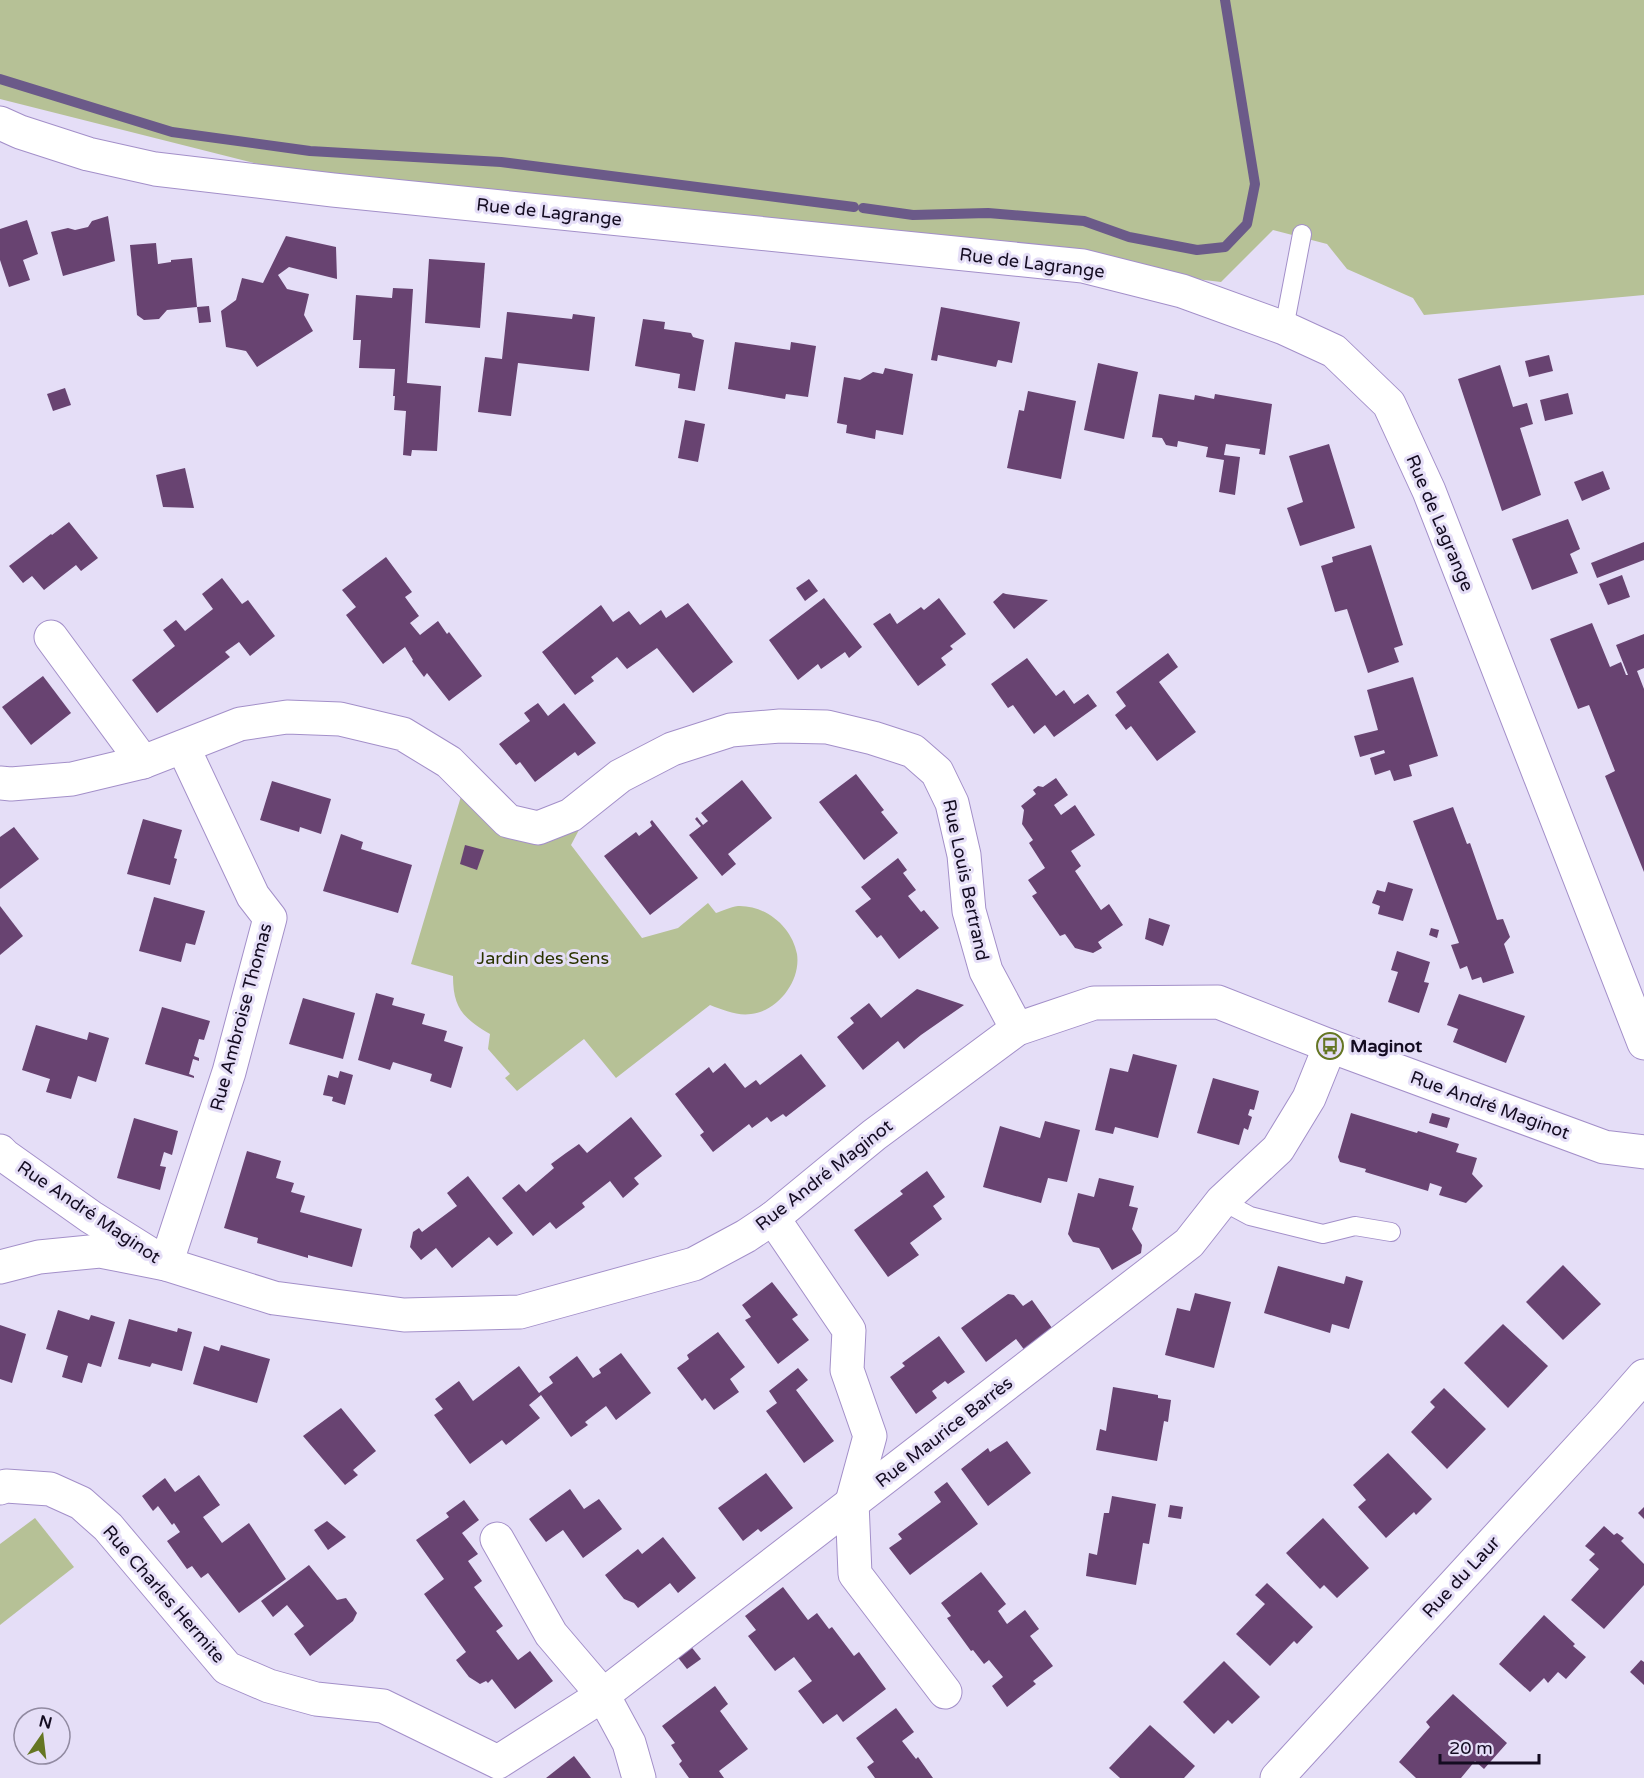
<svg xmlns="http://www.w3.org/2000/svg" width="1644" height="1778" viewBox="0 0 1644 1778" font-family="'Varela Round',sans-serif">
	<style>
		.green { fill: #b6c196 }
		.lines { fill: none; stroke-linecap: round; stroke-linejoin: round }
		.stream { stroke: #6b5a89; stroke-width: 10 }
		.building { fill: #684371 }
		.lane-casing { stroke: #a38fc9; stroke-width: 20 }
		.street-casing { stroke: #a38fc9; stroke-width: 35 }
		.secondary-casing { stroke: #a38fc9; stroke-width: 35 }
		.lane { stroke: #fff; stroke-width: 18 }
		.street { stroke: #fff; stroke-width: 33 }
		.secondary { stroke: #fff; stroke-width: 33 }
		.labels { text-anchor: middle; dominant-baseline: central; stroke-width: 6; stroke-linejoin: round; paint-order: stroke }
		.street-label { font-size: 18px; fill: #140c21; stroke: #e5def7 }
		.park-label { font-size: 18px; fill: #2a3300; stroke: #e5def7 }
		.poi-label { font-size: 18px; font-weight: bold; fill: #140c21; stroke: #e5def7; text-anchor: start }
	</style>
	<rect width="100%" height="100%" fill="#e5def7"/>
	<!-- green -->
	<g class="green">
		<path d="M0,0H1644V295L1424,315L1413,298L1347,269L1327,244L1273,230L1221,282L282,170L0,99Z"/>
		<path d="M462,793L580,828L571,845L642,938L678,928L708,903L716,913C722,911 730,907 738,906C766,905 792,927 797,954C801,981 778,1011 751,1014C737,1016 723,1010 710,1005L616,1078L584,1039L517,1091L505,1078L510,1074L488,1049L490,1034C463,1018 453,1008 453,976L411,964Z"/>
		<path d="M35,1518L74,1567L0,1625V1544Z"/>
	</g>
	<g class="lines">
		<!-- stream -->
		<g class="stream">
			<path d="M0,79L172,132L310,151L501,162L854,207"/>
			<path d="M863,208L913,215L988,213L1084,221L1129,237L1197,250L1225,247L1247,224L1255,184L1225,0"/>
		</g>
	</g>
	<!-- building -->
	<g class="building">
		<path d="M108,216L115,261L63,276L51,232L68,228L75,230L88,227L92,221Z"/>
		<path d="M27,220L38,254L23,260L30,280L9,287L0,260V229Z"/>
		<path d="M286,236L336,247L337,279L289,267L278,275L287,289L309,294L304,315L313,331L257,367L246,351L226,347L221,311L236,300L242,278L263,283Z"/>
		<path d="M156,243L158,264L171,262V260L192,258L197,307L167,310L159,319L144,320L137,315L130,245Z"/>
		<path d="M429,259L485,263L480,328L425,323Z"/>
		<path d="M393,288L413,289L407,383L441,386L437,451L412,450L411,456L403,455L406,411L394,410L395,396H393L395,369L359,368L361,340H353L356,295L392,298Z"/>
		<path d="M209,306L211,322L199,323L197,307Z"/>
		<path d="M941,307L1020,322L1012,363L998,360L996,367L938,355L937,361L931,360Z"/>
		<path d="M507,312L572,319L573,314L595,317L589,371L518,363L511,416L478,412L485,357L502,359Z"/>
		<path d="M643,319L665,322L664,329L691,333L693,337L704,340L695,391L678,388L680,374L635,366Z"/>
		<path d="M735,342L790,350L791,342L816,346L808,397L786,394L785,399L728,389Z"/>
		<path d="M1549,355L1553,371L1529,377L1525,361Z"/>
		<path d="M1098,363L1138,372L1124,439L1084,430Z"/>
		<path d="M1500,365L1513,407L1527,403L1533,424L1520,428L1541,495L1502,511L1458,379Z"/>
		<path d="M885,368L913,374L903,435L876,430L875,439L846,433L847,425L837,423L844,377L860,380L873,372L883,374Z"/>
		<path d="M65,388L71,405L53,411L47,394Z"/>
		<path d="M1028,391L1076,401L1061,479L1007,468L1019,410L1024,411Z"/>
		<path d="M1568,393L1573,414L1545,421L1540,400Z"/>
		<path d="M1159,394L1194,400L1195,395L1214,399L1215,394L1272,404L1265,455L1259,454L1260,449L1226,444L1224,455L1240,457L1235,495L1219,492L1224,460L1206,457L1208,447L1178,441L1177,447L1166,445L1162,438L1152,437Z"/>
		<path d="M685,420L705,424L698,462L678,458Z"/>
		<path d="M1329,444L1355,528L1300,546L1287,508L1303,502L1289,456Z"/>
		<path d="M185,468L194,508L163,507L156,475Z"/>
		<path d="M1603,471L1610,489L1582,501L1574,482Z"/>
		<path d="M1568,519L1580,549L1570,554L1578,573L1532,590L1512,539Z"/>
		<path d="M69,522L98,558L81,571L76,565L44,590L32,576L23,583L9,566L51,534L52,535Z"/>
		<path d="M1644,542V560L1597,578L1591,563Z"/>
		<path d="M1371,545L1403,645L1394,648L1399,662L1368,673L1347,609L1335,612L1321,566L1333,562L1332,557Z"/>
		<path d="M386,557L412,592L405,597L419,616L410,623L420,635L438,621L447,634L449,632L482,676L449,701L427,673L424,677L412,661L413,660L405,647L383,664L346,615L356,607L342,590Z"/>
		<path d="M1622,575L1630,597L1608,605L1599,584Z"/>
		<path d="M222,578L242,604L248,600L275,636L250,656L239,642L225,652L230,657L157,713L132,680L175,646L163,630L176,620L185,631L213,609L202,594Z"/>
		<path d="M809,579L818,591L805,601L796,588Z"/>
		<path d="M1003,593L1006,594L1048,600L1014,629L993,602Z"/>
		<path d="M824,598L862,647L849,658L845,652L821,669L818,664L798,680L769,640Z"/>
		<path d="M939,598L966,634L950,646L953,649L941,658L946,665L918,686L873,624L890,613L897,624L921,607L924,610Z"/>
		<path d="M688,603L733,662L693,693L657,648L627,669L617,657L591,677L594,681L575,695L542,652L601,605L613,622L629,611L640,625L661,610L666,618Z"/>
		<path d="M1592,623L1610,667L1621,662L1626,675H1628L1616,645L1644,634V668L1637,671L1644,689V872L1605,776L1615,771L1589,705L1578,709L1550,639Z"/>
		<path d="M1168,653L1178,667L1159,682L1196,732L1157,761L1131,726L1126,730L1115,715L1126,706L1116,692Z"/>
		<path d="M1027,658L1056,696L1064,690L1074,704L1088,694L1097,706L1054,737L1045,725L1034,734L1013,705L1008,708L991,684Z"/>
		<path d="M43,676L71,713L31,745L2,707Z"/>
		<path d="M1413,677L1438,756L1409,765L1412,776L1394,781L1390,770L1375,775L1370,758L1385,753L1384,750L1360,757L1354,736L1378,730L1367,690Z"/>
		<path d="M538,703L548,716L564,703L596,743L578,756L575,752L535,782L520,762L516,765L499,744L530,721L524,713Z"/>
		<path d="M856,774L884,810L881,812L898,833L864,860L819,802Z"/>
		<path d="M1056,778L1068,795L1054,805L1061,815L1075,805L1095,835L1071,851L1081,866L1075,871L1101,910L1109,904L1123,925L1098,942L1102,948L1093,953L1075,948L1065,934L1060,936L1032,896L1037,893L1028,880L1045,868L1029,843L1033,840L1022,824L1024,810L1021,806L1036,794L1033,790L1038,786L1043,787Z"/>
		<path d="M742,780L772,818L728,854L736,864L722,876L689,835L701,826L695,819L697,817L703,825L708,821L701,813Z"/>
		<path d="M272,781L331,799L321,834L300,827L299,832L260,820Z"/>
		<path d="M1453,807L1467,844L1470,843L1497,920L1503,919L1510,937L1504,944L1514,973L1483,983L1481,977L1472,980L1467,966L1460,969L1451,945L1459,943L1413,821Z"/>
		<path d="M143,819L182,830L174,858L177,859L170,885L127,874Z"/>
		<path d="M652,820L698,878L650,915L604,856L636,832L639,836L652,826L650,822Z"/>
		<path d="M14,827L39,859L0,889V837Z"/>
		<path d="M341,834L363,842L361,849L412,865L398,913L323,891Z"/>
		<path d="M465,845L484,850L477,870L460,864Z"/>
		<path d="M898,858L907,870L903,873L916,890L908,896L921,912L924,910L939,928L899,959L881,935L877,938L855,911L871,899L861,887Z"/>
		<path d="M1388,882L1413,889L1403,921L1378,914L1380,906L1372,903L1377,890L1385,892Z"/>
		<path d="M154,897L205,911L195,945L186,943L181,962L139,951Z"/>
		<path d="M0,906L23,936L0,955Z"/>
		<path d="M1149,918L1170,925L1163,946L1145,939Z"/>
		<path d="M1431,928L1439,930L1437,938L1429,935Z"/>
		<path d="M1397,951L1430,962L1424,982L1429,983L1419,1013L1388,1002L1398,972L1391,970Z"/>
		<path d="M917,989L964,1005L921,1035L904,1049L898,1041L863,1070L837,1037L854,1023L850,1018L869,1003L881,1018Z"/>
		<path d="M376,993L394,998L392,1005L425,1014L422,1024L447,1031L444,1041L463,1047L451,1088L430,1081L432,1074L393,1062L390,1070L358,1060Z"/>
		<path d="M1459,994L1525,1016L1506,1063L1453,1042L1458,1029L1447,1025Z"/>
		<path d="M303,998L355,1013L343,1059L289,1044Z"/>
		<path d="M162,1007L210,1021L204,1040L199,1039L194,1056L199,1058V1061L193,1059L189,1074L194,1076V1078L145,1064Z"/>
		<path d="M36,1025L87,1040L89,1032L109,1038L96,1082L78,1076L71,1099L46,1092L50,1079L22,1070Z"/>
		<path d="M801,1054L826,1086L786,1117L783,1114L771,1122L767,1117L752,1128L749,1124L713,1152L700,1135L704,1132L675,1094L709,1067L713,1073L725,1063L745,1088L756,1080L760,1085Z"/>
		<path d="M1133,1054L1177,1065L1158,1138L1115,1127L1113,1134L1095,1130L1110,1068L1128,1072Z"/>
		<path d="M340,1071L353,1075L345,1105L332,1101L333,1097L323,1095L328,1075L338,1078Z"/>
		<path d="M1213,1078L1259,1091L1254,1110L1250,1109L1248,1115L1252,1117L1248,1130L1244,1128L1239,1145L1197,1133Z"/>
		<path d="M1351,1113L1417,1133L1418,1131L1459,1144L1456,1152L1477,1158L1472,1174L1483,1186L1466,1203L1439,1195L1442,1187L1430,1183L1428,1191L1365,1172L1366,1169L1340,1162L1338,1157Z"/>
		<path d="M1432,1113L1450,1118L1447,1128L1429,1123Z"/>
		<path d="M631,1117L662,1156L634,1178L639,1184L623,1198L610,1181L582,1203L585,1207L556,1229L550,1222L533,1236L502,1198L519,1184L526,1192L554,1168L551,1164L566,1153L579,1144L587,1153Z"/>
		<path d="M134,1118L178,1131L172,1155L164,1152L160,1166L166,1167L160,1190L117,1178Z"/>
		<path d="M1045,1121L1080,1130L1067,1182L1048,1178L1041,1203L983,1187L1000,1126L1040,1138Z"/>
		<path d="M247,1151L281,1161L276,1178L294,1183L291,1192L305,1196L300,1212L362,1229L352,1267L308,1255V1258L257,1243L258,1238L224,1228Z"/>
		<path d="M927,1171L945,1197L933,1206L942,1219L910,1243L919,1255L888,1277L854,1230L903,1194L900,1191Z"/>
		<path d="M468,1176L513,1233L497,1246L489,1237L452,1268L436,1248L421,1260L410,1247L413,1232L419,1228L422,1232L457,1206L447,1193Z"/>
		<path d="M1099,1178L1134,1186L1129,1206L1138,1208L1132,1229L1142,1245L1141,1253L1112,1270L1099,1248L1073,1242L1068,1234L1078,1193L1094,1197Z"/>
		<path d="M1563,1265L1601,1304L1563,1340L1526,1302Z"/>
		<path d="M1278,1266L1344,1284L1346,1276L1363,1281L1349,1329L1332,1324L1330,1333L1264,1313Z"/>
		<path d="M772,1282L798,1315L792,1319L809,1340L778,1364L745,1320L751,1317L742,1305Z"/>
		<path d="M1195,1293L1231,1302L1214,1368L1165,1355L1177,1308L1190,1311Z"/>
		<path d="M1008,1294L1014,1295L1023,1306L1032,1300L1057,1335L1029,1356L1016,1339L986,1362L961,1328Z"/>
		<path d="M58,1310L89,1320L91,1315L115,1322L101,1367L88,1363L82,1383L62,1377L68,1356L46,1349Z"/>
		<path d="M129,1319L177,1332L178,1328L192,1332L182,1371L152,1363L150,1367L118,1359Z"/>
		<path d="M1503,1324L1548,1366L1508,1408L1464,1363Z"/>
		<path d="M0,1325L26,1334L12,1383L0,1379Z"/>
		<path d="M718,1332L745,1367L730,1379L739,1392L714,1410L705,1398L702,1401L677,1368L689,1359L687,1355Z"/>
		<path d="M939,1336L965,1372L948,1384L945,1381L932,1391L937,1398L916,1414L890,1377L905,1366L902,1363Z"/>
		<path d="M221,1345L270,1359L257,1403L193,1384L204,1346L219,1351Z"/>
		<path d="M621,1353L651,1393L616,1420L606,1406L585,1422L588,1425L571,1437L541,1395L529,1405L540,1418L506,1445L502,1440L470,1464L434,1415L443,1409L435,1399L459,1381L473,1401L519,1366L539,1393L553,1383L549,1377L577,1356L593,1378L601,1373L599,1369Z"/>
		<path d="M798,1368L808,1380L796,1390L834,1441L804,1463L766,1411L777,1403L769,1391Z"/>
		<path d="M1113,1387L1158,1395V1398L1171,1400L1168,1422L1164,1421L1157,1461L1096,1450L1100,1429L1106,1431Z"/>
		<path d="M1444,1388L1486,1429L1447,1469L1411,1432L1435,1407L1430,1402Z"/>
		<path d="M341,1408L376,1451L353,1470L358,1475L345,1485L303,1436Z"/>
		<path d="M1007,1441L1031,1473L988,1506L961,1469L988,1448L990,1452Z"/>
		<path d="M1388,1453L1432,1499L1416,1515L1414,1512L1386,1538L1358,1507L1366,1500L1353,1485Z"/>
		<path d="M766,1473L793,1508L761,1532L758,1529L743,1541L718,1508Z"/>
		<path d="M199,1475L220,1505L203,1517L222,1543L249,1523L286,1579L239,1613L208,1573L201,1578L192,1566L187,1569L167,1541L180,1532L174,1523L172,1525L158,1506L153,1511L142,1496L165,1478L175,1492Z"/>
		<path d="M947,1482L978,1524L910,1575L889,1548L902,1539L898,1534L941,1502L934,1492Z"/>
		<path d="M570,1489L584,1509L599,1499L622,1529L583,1558L563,1530L546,1542L529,1519Z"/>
		<path d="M1112,1496L1156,1504L1149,1544L1143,1543L1136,1585L1086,1576L1089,1553L1097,1555L1104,1513H1109Z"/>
		<path d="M464,1500L479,1520L462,1533L478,1554L468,1561L482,1581L474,1587L503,1626L496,1631L518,1660L530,1651L553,1681L515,1709L492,1679L488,1683L486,1681L480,1684L469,1677L456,1660L466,1652L424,1594L444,1579L416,1540L449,1517L446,1513Z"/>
		<path d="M1170,1505L1183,1507L1181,1519L1168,1517Z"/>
		<path d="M1644,1507V1519L1638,1513Z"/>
		<path d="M1323,1518L1369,1568L1337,1598L1324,1585L1320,1589L1286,1553Z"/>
		<path d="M327,1521L346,1537L328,1550L314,1530Z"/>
		<path d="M1604,1526L1614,1535L1617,1533L1624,1538L1621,1541L1644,1564V1585L1604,1629L1571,1600L1599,1569L1589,1560L1595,1554L1585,1546Z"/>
		<path d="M663,1537L696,1578L678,1593L670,1583L638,1608L634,1603L624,1599L605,1575L638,1549L642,1554Z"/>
		<path d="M309,1565L337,1600L346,1598L357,1613L353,1621L310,1656L294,1634L304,1626L287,1605L273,1617L261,1601Z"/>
		<path d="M981,1572L1006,1604L998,1611L1007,1624L1025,1610L1039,1629L1030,1636L1053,1666L1033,1681L1036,1684L1007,1707L992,1686L1003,1677L989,1660L984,1664L973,1650L971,1651L947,1618L951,1616L941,1603Z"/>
		<path d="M1267,1583L1313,1627L1297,1644L1294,1641L1270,1666L1236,1634L1265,1604L1255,1595Z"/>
		<path d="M783,1587L808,1620L817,1613L829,1629L832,1627L854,1656L859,1652L886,1689L843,1722L837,1714L823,1724L798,1691L812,1681L794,1657L775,1671L748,1636L756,1630L745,1616Z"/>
		<path d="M1544,1615L1575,1644L1573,1646L1586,1657L1566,1679L1558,1672L1548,1683L1544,1678L1530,1692L1499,1664Z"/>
		<path d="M689,1644L701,1659L687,1669L676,1655Z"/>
		<path d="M1641,1660L1644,1662V1685L1630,1672Z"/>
		<path d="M1224,1661L1260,1697L1232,1724L1228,1720L1214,1734L1183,1702Z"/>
		<path d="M715,1686L728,1704L720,1711L748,1749L719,1771L724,1778H689L679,1764L682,1761L671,1745L675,1743L662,1726Z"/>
		<path d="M1453,1694L1507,1743L1484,1769L1475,1761L1461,1778H1416L1399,1762L1430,1727L1426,1722Z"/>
		<path d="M896,1708L914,1732L902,1741L916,1759L918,1757L933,1778H875L867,1767L874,1762L856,1738Z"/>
		<path d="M1150,1725L1195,1766L1184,1778H1120L1109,1768Z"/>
		<path d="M574,1756L591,1778H546Z"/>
	</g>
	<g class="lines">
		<defs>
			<g id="lane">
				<path d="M1284,328L1302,234"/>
				<path d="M1222,1201L1250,1216L1323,1234L1355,1226L1391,1232"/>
			</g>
			<g id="street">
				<path d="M51,637L143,762"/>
				<path d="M0,783L11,784L72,779L143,762L240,724L287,717L340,719L403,734L449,762L508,821L538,828L571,815L620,776L672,749L731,730L780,726L827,727L873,738L913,751L937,772L952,803L964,855L969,911L986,971L1017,1029"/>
				<path d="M0,1151L5,1156L91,1217L166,1264L274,1298L404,1315L520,1312L694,1264L746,1236L773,1218L874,1135L1017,1029L1094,1003L1218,1002L1330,1046L1604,1147L1644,1152"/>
				<path d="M773,1218L849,1330L847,1370L870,1436L852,1502L855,1574L945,1692"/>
				<path d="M0,1267L39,1257L100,1251L166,1264L229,1072L270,918L253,896L183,747"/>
				<path d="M0,1488L6,1486L50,1489L81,1503L108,1527L227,1668L269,1686L316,1699L383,1706L498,1762L603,1695L1189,1243L1222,1201L1278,1149L1309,1098L1330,1046"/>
				<path d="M497,1539L551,1634L603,1695L629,1743L639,1778"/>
				<path d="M1277,1778L1608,1417L1644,1376"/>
			</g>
			<path id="secondary" d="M0,123L20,132L88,154L155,169L333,190L1083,266L1182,291L1284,328L1334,351L1389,404L1429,491L1644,1043"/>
		</defs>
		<!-- lane casing -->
		<use href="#lane" class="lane-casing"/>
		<!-- street casing -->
		<use href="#street" class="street-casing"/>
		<!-- secondary casing -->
		<use href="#secondary" class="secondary-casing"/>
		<!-- lane -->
		<use href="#lane" class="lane"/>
		<!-- street -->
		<use href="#street" class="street"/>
		<!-- secondary -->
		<use href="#secondary" class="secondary"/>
	</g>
	<!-- icons -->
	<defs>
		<symbol id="bus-ring" viewBox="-11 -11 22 22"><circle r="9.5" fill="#e5def7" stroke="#657623" stroke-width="1.5"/><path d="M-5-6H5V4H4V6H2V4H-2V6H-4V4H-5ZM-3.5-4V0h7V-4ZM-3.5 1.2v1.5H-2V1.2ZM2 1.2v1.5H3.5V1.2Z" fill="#657623"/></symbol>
	</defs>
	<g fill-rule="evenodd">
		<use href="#bus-ring" x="1315" y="1031" width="30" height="30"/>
	</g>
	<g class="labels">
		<!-- street labels -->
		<g class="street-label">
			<text transform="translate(549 212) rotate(6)">Rue de Lagrange</text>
			<text transform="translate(1032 263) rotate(7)">Rue de Lagrange</text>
			<text transform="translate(1440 523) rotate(67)">Rue de Lagrange</text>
			<text transform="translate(966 880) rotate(78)">Rue Louis Bertrand</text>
			<text transform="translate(241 1017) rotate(-75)">Rue Ambroise Thomas</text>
			<text transform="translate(1490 1105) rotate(20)">Rue André Maginot</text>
			<text transform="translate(824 1175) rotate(-38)">Rue André Maginot</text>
			<text transform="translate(89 1212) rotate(34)">Rue André Maginot</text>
			<text transform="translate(944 1432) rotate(-38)">Rue Maurice Barrès</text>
			<text transform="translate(1461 1577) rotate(-47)">Rue du Laur</text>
			<text transform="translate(164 1594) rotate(49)">Rue Charles Hermite</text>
		</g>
		<!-- park labels -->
		<g class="park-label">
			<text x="543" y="958">Jardin des Sens</text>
		</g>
		<!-- poi labels -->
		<g class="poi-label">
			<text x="1350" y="1046">Maginot</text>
		</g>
	</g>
	<!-- north arrow -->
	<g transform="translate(42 1736) rotate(14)"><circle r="28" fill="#e5def7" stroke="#918aa1" stroke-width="1.5"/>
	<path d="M0-4.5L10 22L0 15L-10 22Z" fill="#657623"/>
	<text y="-9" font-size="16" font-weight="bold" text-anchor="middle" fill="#140c21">N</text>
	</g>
	<!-- scale -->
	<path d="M1440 1754v9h99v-9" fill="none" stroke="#140c21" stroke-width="3"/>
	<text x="1449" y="1754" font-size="18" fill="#140c21" stroke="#e5def7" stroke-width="4.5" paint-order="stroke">20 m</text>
</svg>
